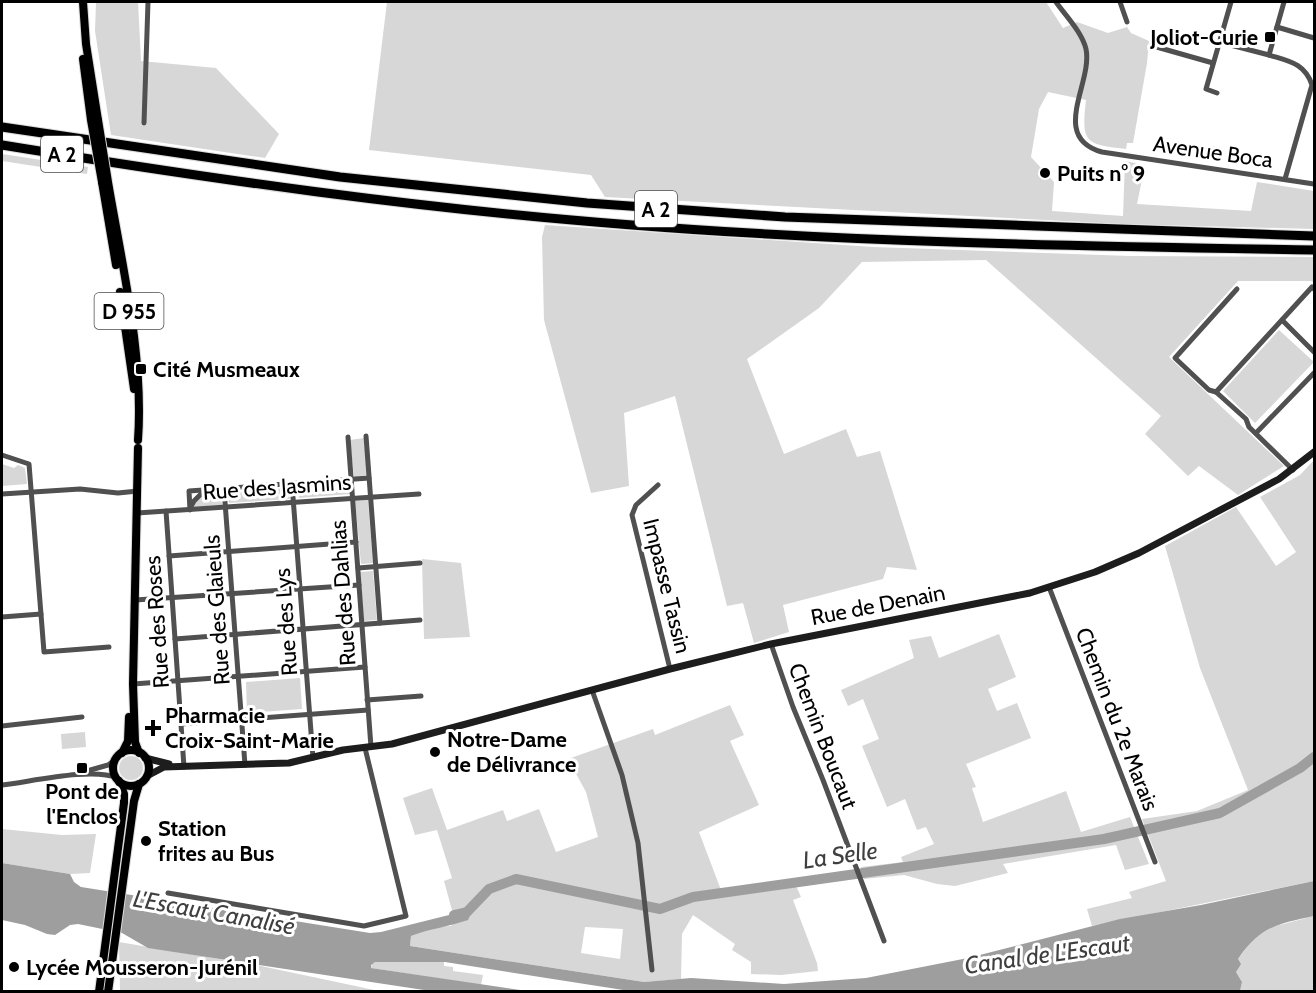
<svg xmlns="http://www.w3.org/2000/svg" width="1316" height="993" viewBox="0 0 1316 993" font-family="Cabin,sans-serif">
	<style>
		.green { fill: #d7d7d7; fill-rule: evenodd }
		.water { fill: #9e9e9e }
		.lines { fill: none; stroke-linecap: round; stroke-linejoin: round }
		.river { stroke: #9e9e9e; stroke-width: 10 }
		.primary-casing { stroke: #dbdbdb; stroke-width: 10 }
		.highway-casing { stroke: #dbdbdb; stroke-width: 11 }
		.street { stroke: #505050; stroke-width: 5 }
		.secondary { stroke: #1d1d1d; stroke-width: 7 }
		.primary { stroke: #000; stroke-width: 8 }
		.highway { stroke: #000; stroke-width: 9 }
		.primary-bridge-casing { stroke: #dbdbdb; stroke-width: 10; stroke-linecap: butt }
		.primary-bridge { stroke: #000; stroke-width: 8 }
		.poi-dot { fill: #000; stroke: #fff; stroke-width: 2 }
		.labels { text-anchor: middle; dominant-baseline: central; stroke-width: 6; stroke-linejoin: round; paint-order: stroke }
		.shield { fill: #fff; stroke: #4c4c4c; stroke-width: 1.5 }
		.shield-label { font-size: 21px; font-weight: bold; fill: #000 }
		.poi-label { font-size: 22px; font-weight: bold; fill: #000; stroke: #fff; text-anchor: start }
		.street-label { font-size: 22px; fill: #000; stroke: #fff }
		.water-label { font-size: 24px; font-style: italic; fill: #3f3f3f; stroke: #fff }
	</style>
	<rect width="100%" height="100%" fill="#fff"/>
	<!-- green -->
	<g class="green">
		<path d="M96,2H138L141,61L216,68L279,134L265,158L111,135L95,31Z"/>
		<path d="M387,2H1046L1063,28L1077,22L1108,33L1127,27L1131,33L1149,41L1147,63L1133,143H1127L1126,149C1085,144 1081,143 1086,100L1048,92L1039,109L1031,157L1054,182L1052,211L1123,216L1125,161L1145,165L1137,204L1251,211L1257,182L1314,191V229L1121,224L605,197L591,175L369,150Z"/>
		<path d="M2,154L88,167L87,174L2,161Z"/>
		<path d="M545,225L874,247L1130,256L1314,257V283L1312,281H1238L1169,357L1284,466L1238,495L1199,466L1188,476L1145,434L1161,416L986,260L862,262L819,308L747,359L784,454L846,429L857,457L880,451L917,570L887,567L883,579L783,605L789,632L754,643L743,603L727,606L675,396L624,413L629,486L591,493L544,320L542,237Z"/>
		<path d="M1279,330L1314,362L1255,423L1223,391Z"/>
		<path d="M364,438L367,475L354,477L350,440Z"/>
		<path d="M1314,460V881L1092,926L1087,909L1132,898L1129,892L1166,881L1142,819L1197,811L1248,790L1200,668L1165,546L1236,507L1276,566L1296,552L1260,497L1300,475Z"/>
		<path d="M2,464L14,468L18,465L25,468L27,484L2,486Z"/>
		<path d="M349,483L350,494L299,498L298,487Z"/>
		<path d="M289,488L290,499L229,503L228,492Z"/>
		<path d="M221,493L222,505L193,507V505L205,494Z"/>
		<path d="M368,500L373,563L361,564L355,501Z"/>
		<path d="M422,559L461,563L470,637L424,639Z"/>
		<path d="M373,571L377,620L364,621L360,572Z"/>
		<path d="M999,634L1016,677L988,689L997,711L1017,703L1031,738L966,764L976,787L972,788L983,822L1066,791L1081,832L1130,817L1149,864L1125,870L1116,845L1003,864L1008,873L955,886L937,884L904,875L864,879L861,867L903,862L901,857L934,844L926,827L917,830L905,799L887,807L862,746L879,739L863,699L848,706L841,690L914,658L909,640L931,636L939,658Z"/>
		<path d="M300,678L302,709L247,713L246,682Z"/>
		<path d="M730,705L744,735L730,741L759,805L699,832L721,890L793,879L801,897L793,900L817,963L818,971L781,975L751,974V962L732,950L735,944L693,915L682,934L681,979L644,982L410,946L411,936L432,927L451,926L464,911L453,914L444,881L452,878L437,830L415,835L403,798L432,788L447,830L503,810L507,821L539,809L556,852L598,837L586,792L568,759L653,729L655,735ZM585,927L623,929L620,959L581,953Z"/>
		<path d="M85,732L86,747L62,749L61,734Z"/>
		<circle cx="131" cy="768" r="12"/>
		<path d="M2,829L62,835L96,834L90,873L70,874L2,863Z"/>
		<path d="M1314,916V991H1240L1242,982L1236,972L1238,959L1253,939L1272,927Z"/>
		<path d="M119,942L261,966L379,991H120Z"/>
		<path d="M375,962H444V966L453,967V971L483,975L481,985L371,968L372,963Z"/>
	</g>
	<!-- water -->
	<path class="water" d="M2,863L70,874L74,882L81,887L370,933L381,932L465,911L471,913L468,920C448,927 432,928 411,936L410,946L644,982L691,978L784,984L866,978L968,958L1120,919L1201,905L1314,881V916C1278,924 1260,926 1238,959L1241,964L1236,972L1242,982L1240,991L636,992L445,962H375L371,965V968L527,991L437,992L148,948L122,933L78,924L70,925L55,935L47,934L25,925L2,920Z"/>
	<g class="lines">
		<!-- river -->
		<path class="river" d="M454,915L467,912L489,889L516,879L660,909L693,897L1104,839L1220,813L1300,768L1314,757"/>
		<defs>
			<g id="primary">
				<path d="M83,2L86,44L98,120"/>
				<path d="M83,59L91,120"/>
				<path d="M102,182L116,265"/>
				<path d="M108,182C122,265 144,356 138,440"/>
				<path d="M120,292L134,389"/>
				<path d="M138,448L133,684L135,742L139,753"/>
				<circle cx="131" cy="768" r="18"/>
				<path d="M122,753L128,741L129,717"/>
				<path d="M99,992L124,803V794L119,781"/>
				<path d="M108,992L134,801L139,784"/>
			</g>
			<g id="highway">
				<path d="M2,127L340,177L587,203L785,217L1314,236"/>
				<path d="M2,145C211,179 421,209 632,225C859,243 1087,246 1314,250"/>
			</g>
		</defs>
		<!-- primary casing -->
		<use href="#primary" class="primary-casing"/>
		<!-- highway casing -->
		<use href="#highway" class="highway-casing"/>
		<!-- street -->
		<g class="street">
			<path d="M1056,2C1065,15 1082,32 1086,49C1093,83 1049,137 1102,152L1314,184"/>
			<path d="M1120,2L1127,22"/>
			<path d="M1284,2L1269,55C1288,61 1305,63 1312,85L1285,179"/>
			<path d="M1277,27L1314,38"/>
			<path d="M1219,42L1269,55"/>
			<path d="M1153,46L1213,63"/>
			<path d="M1217,93L1206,89L1231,2"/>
			<path d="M144,123L148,2"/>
			<path d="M1282,320L1314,352"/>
			<path d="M1216,392L1209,390L1175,358L1237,289"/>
			<path d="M1256,433L1314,373"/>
			<path d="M366,436L380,623"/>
			<path d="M348,437L371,747"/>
			<path d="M2,455L29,464L44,652L109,647"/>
			<path d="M1293,470L1249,427L1246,419L1216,392L1312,287L1314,289"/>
			<path d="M292,484L313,758"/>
			<path d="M658,485L636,505L632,515L670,669"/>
			<path d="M224,489L245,765"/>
			<path d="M2,494L80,489L118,493L138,491"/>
			<path d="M190,508L194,501L205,490"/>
			<path d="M190,510L189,491L369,478"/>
			<path d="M166,511L184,767"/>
			<path d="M137,513L419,494"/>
			<path d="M169,556L356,542"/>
			<path d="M358,568L420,563"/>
			<path d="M1049,587L1155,862"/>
			<path d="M135,600L359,585"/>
			<path d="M2,617L41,614"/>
			<path d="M175,639L420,620"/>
			<path d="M771,644L793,707L823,780L884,941"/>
			<path d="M133,684L365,667"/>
			<path d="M592,690L622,775L638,843L652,970"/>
			<path d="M367,700L421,696"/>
			<path d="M181,724L368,710"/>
			<path d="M2,726L82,717"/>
			<path d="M80,773L108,765L115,760"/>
			<path d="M2,785C30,782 92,767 117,778"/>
			<path d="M168,893L364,926L406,916L365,748"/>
		</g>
		<!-- secondary -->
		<g class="secondary">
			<path d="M145,758L169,764"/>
			<path d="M147,776L164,767L289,763L343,750L392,744L670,669L771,644L1030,593L1095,572L1139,553L1279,479L1314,452"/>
		</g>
		<!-- primary -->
		<use href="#primary" class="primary"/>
		<!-- highway -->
		<use href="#highway" class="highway"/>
		<defs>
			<g id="primary-bridge">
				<path d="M91,120L102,182"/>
				<path d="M98,120L108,182"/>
			</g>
		</defs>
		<!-- primary-bridge casing -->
		<use href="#primary-bridge" class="primary-bridge-casing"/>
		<!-- primary-bridge -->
		<use href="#primary-bridge" class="primary-bridge"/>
	</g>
	<!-- markers -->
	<g class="poi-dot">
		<rect x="1264" y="31" width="12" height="12" rx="3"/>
		<circle cx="1045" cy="173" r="6"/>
		<rect x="135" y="363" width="12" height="12" rx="3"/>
		<path d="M150 719h6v6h6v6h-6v6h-6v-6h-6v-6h6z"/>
		<circle cx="435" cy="752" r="6"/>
		<rect x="76" y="762" width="12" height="12" rx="3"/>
		<circle cx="146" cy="841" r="6"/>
		<circle cx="14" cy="967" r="6"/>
	</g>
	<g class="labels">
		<!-- shield labels -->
		<g class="shield">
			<rect x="41" y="136" width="42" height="36" rx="4.5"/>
			<rect x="635" y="191" width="42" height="36" rx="4.5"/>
			<rect x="94.5" y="293" width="69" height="36" rx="4.5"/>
		</g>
		<g class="shield-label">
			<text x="62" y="154">A 2</text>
			<text x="656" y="209">A 2</text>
			<text x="129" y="311">D 955</text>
		</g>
		<!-- poi labels -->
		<g class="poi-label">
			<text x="1258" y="37" text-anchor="end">Joliot-Curie</text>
			<text x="1057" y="173">Puits n° 9</text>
			<text x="153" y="369">Cité Musmeaux</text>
			<text x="165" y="715">Pharmacie<tspan x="165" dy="25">Croix-Saint-Marie</tspan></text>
			<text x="447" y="739">Notre-Dame<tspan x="447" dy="25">de Délivrance</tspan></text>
			<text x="82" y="791" text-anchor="middle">Pont de<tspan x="82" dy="25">l'Enclos</tspan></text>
			<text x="158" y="828">Station<tspan x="158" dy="25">frites au Bus</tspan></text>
			<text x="26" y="967">Lycée Mousseron-Jurénil</text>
		</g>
		<!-- street labels -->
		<g class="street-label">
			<text transform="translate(1213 152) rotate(8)">Avenue Boca</text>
			<text transform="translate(277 487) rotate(-4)">Rue des Jasmins</text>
			<text transform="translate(667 586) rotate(76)">Impasse Tassin</text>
			<text transform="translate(343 593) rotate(-94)">Rue des Dahlias</text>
			<text transform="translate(878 605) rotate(-11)">Rue de Denain</text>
			<text transform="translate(217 610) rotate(-94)">Rue des Glaieuls</text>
			<text transform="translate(157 622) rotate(-94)">Rue des Roses</text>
			<text transform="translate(286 622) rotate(-94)">Rue des Lys</text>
			<text transform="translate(1117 719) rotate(69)">Chemin du 2e Marais</text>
			<text transform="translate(823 736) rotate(69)">Chemin Boucaut</text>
		</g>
		<!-- water labels -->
		<g class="water-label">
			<text transform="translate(840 855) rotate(-8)">La Selle</text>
			<text transform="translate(214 912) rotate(10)">L'Escaut Canalisé</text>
			<text transform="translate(1047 954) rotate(-8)">Canal de L'Escaut</text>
		</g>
	</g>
	<!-- border -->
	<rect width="1316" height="993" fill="none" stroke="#000000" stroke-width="6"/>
</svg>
